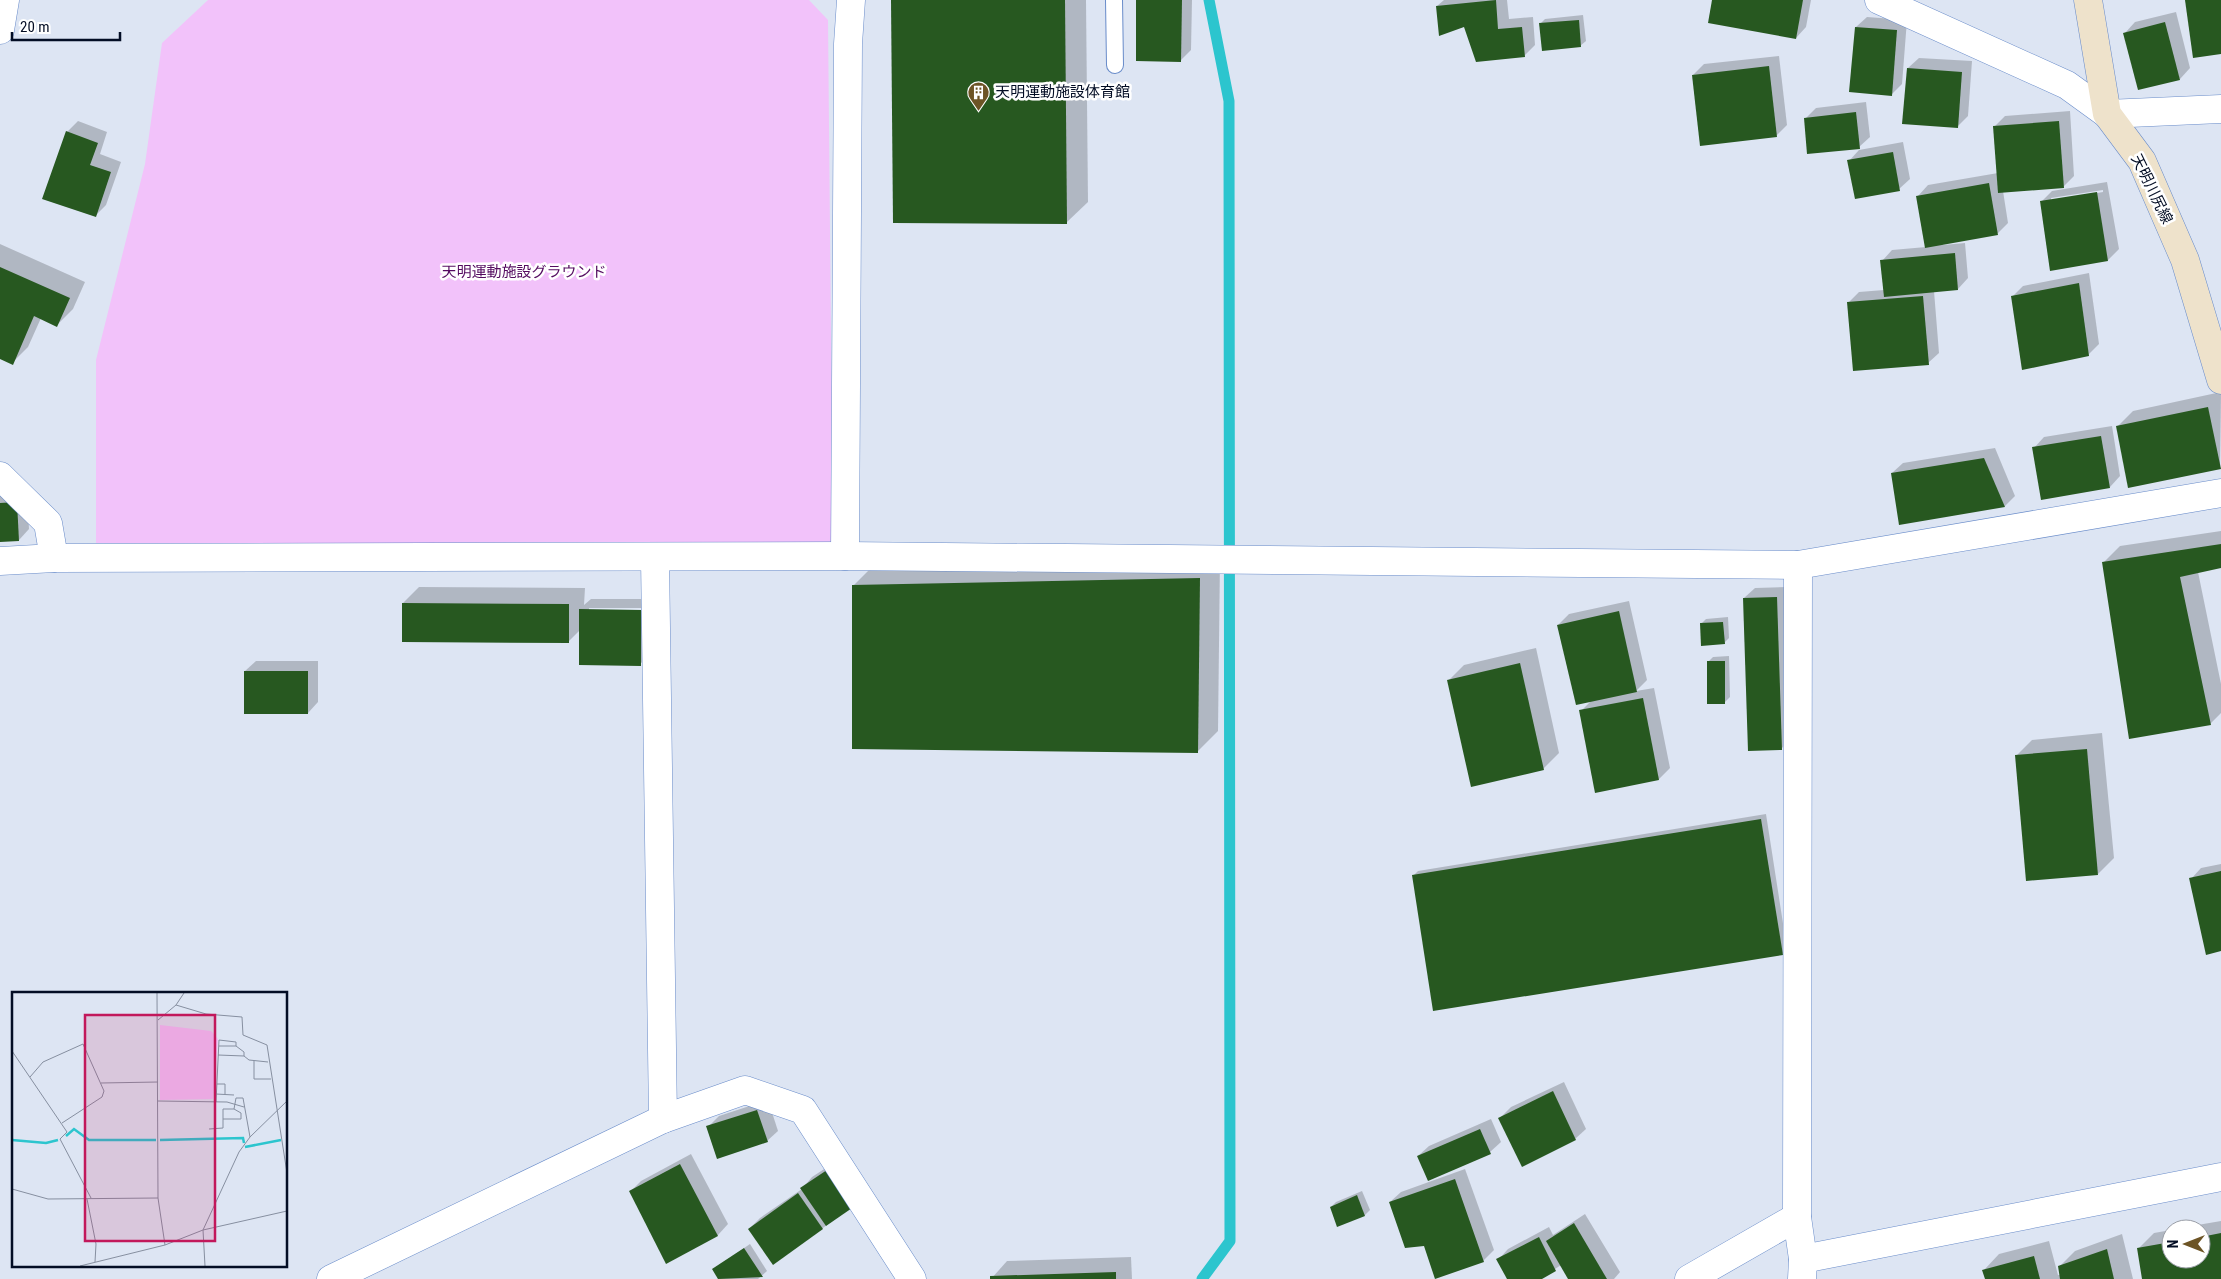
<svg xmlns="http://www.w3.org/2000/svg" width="2221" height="1279" viewBox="0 0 2221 1279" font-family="'Roboto Condensed','Noto Sans JP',sans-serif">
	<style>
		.green { fill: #f2c2fa }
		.shadow { fill: #0003; fill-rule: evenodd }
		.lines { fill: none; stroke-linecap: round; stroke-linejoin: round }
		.stream { stroke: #2cc5ce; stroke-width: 11 }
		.building { fill: #275820 }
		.service-casing { stroke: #698cca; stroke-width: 18 }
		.minor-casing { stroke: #698cca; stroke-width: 29 }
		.tertiary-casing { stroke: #698cca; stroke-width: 29 }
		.secondary-casing { stroke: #698cca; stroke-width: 29 }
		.service { stroke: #fff; stroke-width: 16 }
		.minor { stroke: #fff; stroke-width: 28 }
		.tertiary { stroke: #fff; stroke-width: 28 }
		.secondary { stroke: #eee2cb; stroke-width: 28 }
		.labels { text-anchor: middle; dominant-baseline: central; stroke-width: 5; stroke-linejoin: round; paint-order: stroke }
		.poi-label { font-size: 15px; fill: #030d24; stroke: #fff; text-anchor: start }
		.street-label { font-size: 15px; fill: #030d24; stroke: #fff }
		.park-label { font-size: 15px; fill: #540b60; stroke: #fff }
		.inset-river { fill: none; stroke: #2cc5ce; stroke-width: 2.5 }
		.inset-road { fill: none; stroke: #868fa0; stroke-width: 1 }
		.view { fill: #c2185b; fill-opacity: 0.15; stroke: #c2185b; stroke-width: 2.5 }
		.inset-edge { fill: none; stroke: #030d24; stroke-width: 2.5 }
	</style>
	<rect width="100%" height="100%" fill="#dde5f3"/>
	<!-- green -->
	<path class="green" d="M208,0H809L828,20L833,546L96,543V360L145,164L162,43Z"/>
	<!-- shadow -->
	<g class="shadow">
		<path d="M892,0H1086L1088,202L1067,222Z"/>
		<path d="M1138,0H1192L1191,50L1181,60Z"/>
		<path d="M1444,0H1507L1509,19L1533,17L1535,45L1524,56L1464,26L1437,6Z"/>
		<path d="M1713,0H1811L1806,27L1796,38Z"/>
		<path d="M2176,12L2190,68L2180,79L2125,33L2135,22Z"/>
		<path d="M1583,15L1586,41L1580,46L1540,24L1545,19Z"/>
		<path d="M1867,17L1907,20L1902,84L1891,95L1856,27Z"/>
		<path d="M1779,56L1787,125L1776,136L1693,75L1704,64Z"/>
		<path d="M1919,58L1972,61L1968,116L1957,127L1908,68Z"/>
		<path d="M1866,102L1870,137L1859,147L1805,119L1816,108Z"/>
		<path d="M2070,111L2074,176L2064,186L2003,191L2008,223L1998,233L1942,243L1943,245L1965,243L1968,278L1958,289L1934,291L1939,353L1928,363L1848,303L1859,292L1884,290L1882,261L1892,250L1926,247L1918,196L1928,185L1998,173L1994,127L2005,116Z"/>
		<path d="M78,121L107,132L100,154L121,162L106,205L95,216L67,132Z"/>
		<path d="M1903,142L1910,179L1899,189L1849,161L1859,150Z"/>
		<path d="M2107,182L2119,249L2108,260L2051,269L2041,202L2052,191ZM2103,190V192L2051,201V198Z"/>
		<path d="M0,244L85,282L73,309L57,325L41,318L28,347L12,363L0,358Z"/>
		<path d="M2089,273L2099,344L2088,355L2012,297L2023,286Z"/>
		<path d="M2221,392L2220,468L2117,427L2133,411Z"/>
		<path d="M2112,426L2120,476L2110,487L2034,448L2044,437Z"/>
		<path d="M1995,448L2015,496L2005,506L1900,523L1892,473L1903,463Z"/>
		<path d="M27,492L29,529L19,540L0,541V494Z"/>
		<path d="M2221,531V567L2198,572L2221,684V713L2210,724L2104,562L2120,546Z"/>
		<path d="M1220,558L1218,731L1197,752L854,585L874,565Z"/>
		<path d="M419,587L585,588L584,605L591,599H651V654L640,664L580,630L568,642L403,603ZM589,608H647V611L589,610Z"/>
		<path d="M1787,587L1792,738L1781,749L1744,598L1755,588Z"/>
		<path d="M1629,601L1647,680L1636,691L1654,688L1670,768L1659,779L1596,791L1581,711L1591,701L1558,625L1569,614Z"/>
		<path d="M1728,617L1729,638L1724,643L1701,624L1706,619Z"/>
		<path d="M1536,648L1559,753L1543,769L1448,681L1464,665Z"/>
		<path d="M1729,656L1730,697L1725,702L1708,662L1713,657Z"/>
		<path d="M256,661H318V702L308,713L245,671Z"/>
		<path d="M2102,733L2114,858L2098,874L2016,756L2032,740Z"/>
		<path d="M1766,814L1787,949L1782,954L1413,876L1418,871Z"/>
		<path d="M2221,864V950L2191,879L2201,868Z"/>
		<path d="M1564,1082L1586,1129L1575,1139L1500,1118L1511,1107Z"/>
		<path d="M768,1100L778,1131L767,1141L708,1127L719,1116Z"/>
		<path d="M1491,1119L1501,1142L1490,1152L1428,1180L1418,1156L1429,1146Z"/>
		<path d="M691,1154L728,1224L718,1235L667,1262L630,1192L641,1181Z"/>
		<path d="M841,1158L855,1205L774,1263L749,1229L760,1218L802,1189L812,1177Z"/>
		<path d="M1465,1169L1494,1250L1483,1261L1424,1245L1390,1202L1401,1192Z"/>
		<path d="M1362,1191L1370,1210L1365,1215L1338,1225L1331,1207L1336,1202Z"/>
		<path d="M1585,1214L1620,1272L1614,1279H1570L1561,1265L1540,1279H1508L1498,1260L1508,1249L1549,1227L1553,1235Z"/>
		<path d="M2221,1221V1279H2143L2138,1249L2154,1233L2171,1230V1259H2201V1229H2174Z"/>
		<path d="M2122,1234L2133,1279H1986L1984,1270L1999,1254L2049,1241L2058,1275H2060L2059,1267L2075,1251Z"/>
		<path d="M750,1244L767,1271L758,1279H720L713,1269Z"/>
		<path d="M1131,1257L1132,1279H991L1007,1261Z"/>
	</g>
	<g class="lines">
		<!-- stream -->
		<path class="stream" d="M1202,1279L1230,1241L1229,101L1209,0"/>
	</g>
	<!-- building -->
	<g class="building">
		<path d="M891,0H1065L1067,224L893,223Z"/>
		<path d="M1136,0H1182L1181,62L1136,61Z"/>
		<path d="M1496,0L1498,29L1522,27L1525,57L1476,62L1464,27L1439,36L1436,6Z"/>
		<path d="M1712,0H1803L1796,39L1708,23Z"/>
		<path d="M2185,0H2221V54L2193,58Z"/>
		<path d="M1579,20L1581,47L1542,51L1539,23Z"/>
		<path d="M2165,22L2180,80L2138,90L2123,33Z"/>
		<path d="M1855,27L1897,30L1892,96L1849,92Z"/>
		<path d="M1769,66L1777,137L1700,146L1692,75Z"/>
		<path d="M1907,68L1962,72L1958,128L1902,124Z"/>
		<path d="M1856,112L1860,149L1807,154L1804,118Z"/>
		<path d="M2059,121L2064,188L1998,193L1993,126Z"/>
		<path d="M66,131L98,143L90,165L111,172L96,217L42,199Z"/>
		<path d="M1893,152L1900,191L1855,199L1847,160Z"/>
		<path d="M1989,183L1998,235L1925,248L1916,196Z"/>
		<path d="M2097,192L2108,261L2050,271L2040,201Z"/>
		<path d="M1955,253L1958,290L1884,297L1880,260Z"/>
		<path d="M0,267L70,298L57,327L34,316L13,365L0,359Z"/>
		<path d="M2079,283L2089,356L2022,370L2011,296Z"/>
		<path d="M1923,296L1929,365L1853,371L1847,302Z"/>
		<path d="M2208,407L2221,469L2128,488L2116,426Z"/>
		<path d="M2101,436L2110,488L2041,500L2032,447Z"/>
		<path d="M1984,458L2005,507L1899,525L1891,473Z"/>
		<path d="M17,502L19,541L0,542V503Z"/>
		<path d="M2221,544V568L2180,577L2211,725L2129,739L2102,562Z"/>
		<path d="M1200,578L1198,753L852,749V585Z"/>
		<path d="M1777,597L1782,750L1748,751L1743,598Z"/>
		<path d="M402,603L569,604V643L402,642Z"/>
		<path d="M579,609L641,610V666L579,665Z"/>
		<path d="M1619,611L1637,692L1576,705L1557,625Z"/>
		<path d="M1723,622L1725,644L1701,646L1700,623Z"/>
		<rect x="1707" y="661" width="18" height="43"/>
		<path d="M1520,663L1544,770L1471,787L1447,680Z"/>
		<rect x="244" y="671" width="64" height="43"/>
		<path d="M1643,698L1659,780L1595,793L1579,710Z"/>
		<path d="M2087,749L2098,875L2026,881L2015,755Z"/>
		<path d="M1761,819L1783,955L1433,1011L1412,875Z"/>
		<path d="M2221,871V951L2206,955L2189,878Z"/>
		<path d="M1553,1091L1576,1140L1522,1167L1498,1118Z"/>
		<path d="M757,1110L768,1142L717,1159L706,1126Z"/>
		<path d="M1480,1129L1491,1154L1428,1181L1417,1156Z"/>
		<path d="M680,1164L718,1236L666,1264L629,1191Z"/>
		<path d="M830,1168L855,1206L826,1226L800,1188Z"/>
		<path d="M1455,1179L1484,1262L1435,1279L1424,1246L1405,1248L1389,1202Z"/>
		<path d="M798,1193L823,1229L773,1265L748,1229Z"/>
		<path d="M1357,1195L1365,1216L1337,1227L1330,1207Z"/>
		<path d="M1574,1223L1607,1279H1568L1546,1241Z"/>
		<path d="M2221,1233V1279H2142L2137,1248L2171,1242V1259H2201V1237Z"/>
		<path d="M1539,1237L1556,1271L1542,1279H1507L1496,1259Z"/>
		<path d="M744,1248L763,1277L718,1279L712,1269Z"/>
		<path d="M2107,1249L2114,1279H2060L2058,1266Z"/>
		<path d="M2034,1256L2040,1279H1985L1982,1270Z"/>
		<path d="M1116,1272V1279H990V1276Z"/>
	</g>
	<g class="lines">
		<defs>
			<path id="service" d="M1114,0L1115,65"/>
			<g id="minor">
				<path d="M0,30L5,0"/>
				<path d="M2107,114L2221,109"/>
				<path d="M0,476L48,523L54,558"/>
				<path d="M845,556L848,44L851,0"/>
				<path d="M655,558L663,1119"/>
				<path d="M0,561L54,558L845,556L1798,565L2221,493"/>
				<path d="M1798,565L1797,1217L1803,1259L1802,1279"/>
				<path d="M1803,1259L2221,1177"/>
				<path d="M331,1279L663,1119L745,1090L803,1110L912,1279"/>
				<path d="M1689,1279L1797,1217"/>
			</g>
			<path id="tertiary" d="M1879,0L2067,85L2107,114"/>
			<path id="secondary" d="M2088,0L2107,114L2142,161L2185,260L2221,380"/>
		</defs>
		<!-- service casing -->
		<use href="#service" class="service-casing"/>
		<!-- minor casing -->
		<use href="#minor" class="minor-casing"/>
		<!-- tertiary casing -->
		<use href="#tertiary" class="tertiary-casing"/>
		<!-- secondary casing -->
		<use href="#secondary" class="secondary-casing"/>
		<!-- service -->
		<use href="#service" class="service"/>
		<!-- minor -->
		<use href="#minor" class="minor"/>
		<!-- tertiary -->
		<use href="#tertiary" class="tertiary"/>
		<!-- secondary -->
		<use href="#secondary" class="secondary"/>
	</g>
	<!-- icons -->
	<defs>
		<symbol id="building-pin" viewBox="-11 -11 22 30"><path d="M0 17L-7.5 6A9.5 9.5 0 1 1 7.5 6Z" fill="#6d5425" stroke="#fff"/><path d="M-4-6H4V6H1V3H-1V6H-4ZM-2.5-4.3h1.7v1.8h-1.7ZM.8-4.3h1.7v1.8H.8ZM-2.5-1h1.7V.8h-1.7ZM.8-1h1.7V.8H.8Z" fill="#fff"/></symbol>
	</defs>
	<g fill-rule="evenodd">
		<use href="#building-pin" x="966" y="80" width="25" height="34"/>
	</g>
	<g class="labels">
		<!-- poi labels -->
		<g class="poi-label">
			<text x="995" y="92">天明運動施設体育館</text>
		</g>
		<!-- street labels -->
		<g class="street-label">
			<text transform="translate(2152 189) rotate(64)">天明川尻線</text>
		</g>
		<!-- park labels -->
		<g class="park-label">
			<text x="524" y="272">天明運動施設グラウンド</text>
		</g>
	</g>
	<!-- overview -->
	<g transform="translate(12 992)">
		<rect width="275" height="275" fill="#dde5f3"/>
		<path d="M148,33L199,39L206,47L201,107L148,108Z" fill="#f2c2fa"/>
		<path class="inset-river" d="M54,144L62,137L77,148H144M0,148L34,151L46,148M148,148L231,146L232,151M233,155L269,148"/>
		<path class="inset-road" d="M145,1L146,206L153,253M164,13L194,22L230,25L231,43L255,53L275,181M146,28L164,13L172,1M0,59L55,140L48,147L79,206M206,63L232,64V60L224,54M232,64L237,68L256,70M242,69V87H259M18,85L31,70L71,52L92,99L90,105L50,131M89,91L146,90M205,92H213V102M204,102L222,103M146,109L215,110L232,115M204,110L207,48L224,50V54H207M211,127H229V121L222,117M197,137L211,136V117H222L224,106H231L238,145M0,197L36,207L146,206M75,207L84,252L83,270M68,274L153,253L191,238L275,219M193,274L191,238L227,160L238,145L275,109"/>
		<path class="view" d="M73,23H203V249H73Z"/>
		<rect width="275" height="275" class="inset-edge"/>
	</g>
	<!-- north arrow -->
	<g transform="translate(2186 1244) rotate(270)"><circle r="24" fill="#ffffff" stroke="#9a9ea7"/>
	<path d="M0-4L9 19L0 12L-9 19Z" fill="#6d5425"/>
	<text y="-8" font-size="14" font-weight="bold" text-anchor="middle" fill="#030d24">N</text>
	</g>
	<!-- scale -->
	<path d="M12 32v8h108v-8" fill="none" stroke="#030d24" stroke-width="2.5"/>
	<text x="20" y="32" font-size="15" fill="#030d24" stroke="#ffffff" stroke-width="4" paint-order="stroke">20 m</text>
</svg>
